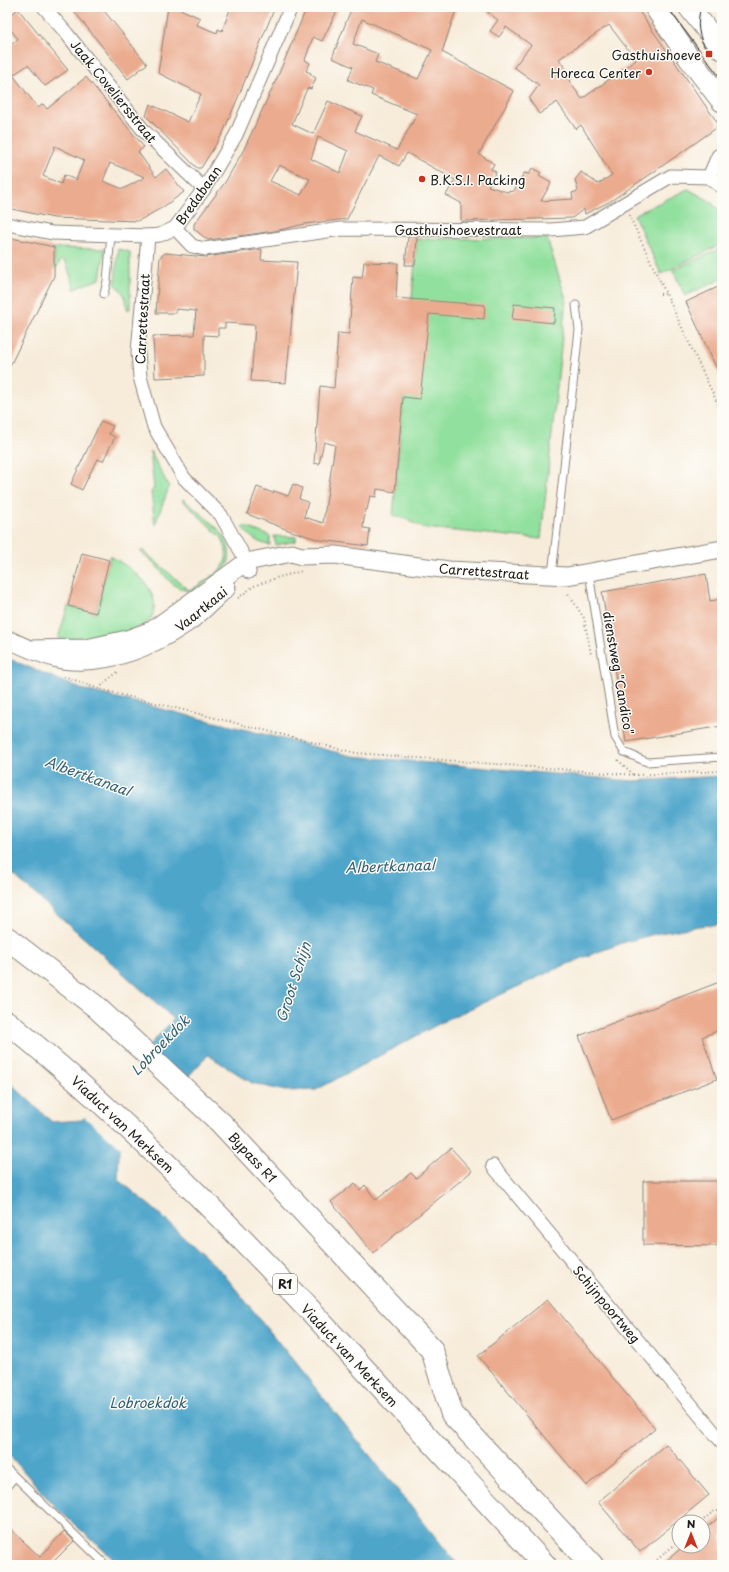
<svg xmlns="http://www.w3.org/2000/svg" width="729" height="1572" viewBox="0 0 729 1572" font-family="'Playpen Sans',sans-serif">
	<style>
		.green { fill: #92e09e; stroke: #577e5d }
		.water { fill: #4da5ca; stroke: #346073 }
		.pier { fill: #f7ecda }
		.building { fill: #ebab8e; fill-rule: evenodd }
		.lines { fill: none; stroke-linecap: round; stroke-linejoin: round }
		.service-casing { stroke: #8a847b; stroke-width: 9 }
		.minor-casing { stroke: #8a847b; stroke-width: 15 }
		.tertiary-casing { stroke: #8a847b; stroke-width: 19 }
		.primary-casing { stroke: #8a847b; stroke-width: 23 }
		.motorway-casing { stroke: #8a847b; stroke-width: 24 }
		.path { stroke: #8a847b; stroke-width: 2; stroke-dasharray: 1 3; stroke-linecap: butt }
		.service { stroke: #fff; stroke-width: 7 }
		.minor { stroke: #fff; stroke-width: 13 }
		.tertiary { stroke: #fff; stroke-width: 17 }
		.primary { stroke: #fff; stroke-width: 21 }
		.motorway { stroke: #fff; stroke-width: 22 }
		.tram { stroke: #1c1c1c; stroke-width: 1 }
		.poi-dot { fill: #c8321e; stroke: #fdfcf7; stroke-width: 1.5 }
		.labels { text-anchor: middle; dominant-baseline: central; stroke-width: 3; stroke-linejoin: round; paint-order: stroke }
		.shield { fill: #fdfcf7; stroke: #605f5e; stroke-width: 1 }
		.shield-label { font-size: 12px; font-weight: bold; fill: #1c1c1c }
		.poi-label { font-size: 13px; fill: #1c1c1c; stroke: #fdfcf7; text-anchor: end }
		.street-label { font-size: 13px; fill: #1c1c1c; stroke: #fdfcf7 }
		.water-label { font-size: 14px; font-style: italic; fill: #346073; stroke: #fdfcf7 }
	</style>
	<rect width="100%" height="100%" fill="#fdfcf7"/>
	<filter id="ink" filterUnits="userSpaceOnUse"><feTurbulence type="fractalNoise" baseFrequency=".025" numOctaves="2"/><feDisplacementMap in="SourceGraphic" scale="8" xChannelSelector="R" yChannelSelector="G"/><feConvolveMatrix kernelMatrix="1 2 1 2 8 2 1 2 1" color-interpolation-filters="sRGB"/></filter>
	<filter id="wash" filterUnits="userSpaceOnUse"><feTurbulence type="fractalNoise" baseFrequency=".012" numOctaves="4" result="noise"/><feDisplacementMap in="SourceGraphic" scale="16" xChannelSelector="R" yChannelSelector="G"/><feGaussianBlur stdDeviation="0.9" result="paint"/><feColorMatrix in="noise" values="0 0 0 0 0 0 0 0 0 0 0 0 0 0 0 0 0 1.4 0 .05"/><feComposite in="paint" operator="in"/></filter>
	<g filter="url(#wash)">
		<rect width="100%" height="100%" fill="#f7ecda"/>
		<!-- green -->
		<g class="green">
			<path d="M688,189L708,200L722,212V244L661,274L634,215Z"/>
			<path d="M547,238L566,299L541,539L424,528L401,517L393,516L417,239Z"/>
			<path d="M55,248L105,249L100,279L80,286L75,290L66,262L61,260L57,267H54Z"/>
			<path d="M722,248V279L685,296L673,270Z"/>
			<path d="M118,249L130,252V309H127C127,298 123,291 115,284Z"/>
			<path d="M150,451L169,487L155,525L151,492L154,488Z"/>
			<path d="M183,499C196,510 211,521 222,533C229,542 233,559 225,568C216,577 203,584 193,591C172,591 166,575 153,562C150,559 145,556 141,552L142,550L189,590L193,589C214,574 236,568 222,538L182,500Z"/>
			<path d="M244,526L270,536V545C256,543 251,537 242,527Z"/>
			<path d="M274,536L296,537V541L276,545Z"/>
			<path d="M110,556C129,567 157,585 154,609C153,616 150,621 145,624C124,637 82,641 58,639L68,606L96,613Z"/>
		</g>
		<!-- water -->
		<path class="water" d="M7,658L81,689L352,756L633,781L722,776V924L699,926L655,934L625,942L595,953L558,968L446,1020L316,1090L285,1091L252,1083L208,1055L119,1151L118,1179L155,1210L222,1272L458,1565H120L54,1506L7,1452V1080L52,1122L82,1120L138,1057L174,1019L7,869Z"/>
		<!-- pier -->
		<path class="pier" d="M136,1056L178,1092L123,1150L83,1116Z"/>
		<g id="blocks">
			<!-- building -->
			<g class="building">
				<path d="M79,7H101L147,64L128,79L74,11Z"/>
				<path d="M168,7H181L180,9L200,18L197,25L217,33L218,29L222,31L231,7H275L239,95L223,133L201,168H197L146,116L150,104L188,122L201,94L158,73Z"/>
				<path d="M307,7H339L322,41L313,37L305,60L310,63L306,71L311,73V75L316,78L311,89L308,88L306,91L292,124L313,134L328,101L362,116L355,131L397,150L417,114L371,95L373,90L348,80L353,67L332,58L352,7H457L442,52L514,91L479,154L494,164L491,169L496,172L488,186L507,192L514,191L524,173L529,174L532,168L541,173L539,176L551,183L541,201L573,199L572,193L578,191L575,180L581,172L598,184L612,175L581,125L576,129L557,102L539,114L529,99L539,85L514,67L531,45L506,27L499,37L490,31L498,20L481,7H636L717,122V126L715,129L648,176L609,202L585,214L584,209L572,218L461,221V203L446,195L455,180L407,153L399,166L379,156L347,219L305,224L275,231L208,240L194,229V224L226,181L244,149L277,78ZM362,19L432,50L418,79L375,62L378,54L353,44ZM609,25L636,60L582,99L569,81L572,78L559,59ZM318,137L348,151L340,173L311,159ZM279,165L310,179L301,195L270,181Z"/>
				<path d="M18,9L68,70L45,86L28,65L13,75L38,108L43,104L47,109L86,77L144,147L138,152L156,177L166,169L184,192L163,207L142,219L137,221L54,218L7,208V48L18,39L7,25V18ZM55,146L84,160L76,180L64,175L61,184L43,176ZM110,163L145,177L123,189L103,181Z"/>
				<path d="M7,237L54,247V276L7,372Z"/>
				<path d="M408,237H417L415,265H405Z"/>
				<path d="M262,249L261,260L297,262L286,383L251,381L255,325L225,323V328H218V336L204,335V376L155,378L153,336L194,335L196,311L176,309V313H156L160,257L165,253L206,257Z"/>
				<path d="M364,262L398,263L396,298L485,305L484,319L429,314L420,399L403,397L395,492L377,489L376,497L370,496L367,510H365L363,528L370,529L368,546L320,540L288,530L247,514L257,487L273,493L274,491L288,496L293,484L302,488L299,499L308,502L304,517L323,523L335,445L324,442L319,464L314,463L320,386L334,388L338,333L349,334L353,277L362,278Z"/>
				<path d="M722,285V380L686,302Z"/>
				<path d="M514,304L555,308L554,323L512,319Z"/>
				<path d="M101,421L113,426L109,434L115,437L103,461L97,459L82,490L71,484Z"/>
				<path d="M82,553L109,560L96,613L68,606Z"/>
				<path d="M706,574L710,601L722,599V726L626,742L602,592Z"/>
				<path d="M722,981V1029L702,1037L717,1079L611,1120L579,1036Z"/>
				<path d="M451,1148L472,1171L373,1253L331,1202L355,1183L360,1190L365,1185L376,1200L411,1173L416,1178Z"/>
				<path d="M643,1181H722V1246L643,1245Z"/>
				<path d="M548,1299L655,1429L586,1486L478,1356Z"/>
				<path d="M666,1444L709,1495L640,1552L598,1502Z"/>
				<path d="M722,1515V1565H661L684,1546H703V1530Z"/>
				<path d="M7,1526L40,1557L64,1531L74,1541L50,1565H10L7,1562Z"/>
			</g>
		</g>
	</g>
	<g filter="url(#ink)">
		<use href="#blocks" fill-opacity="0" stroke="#8a847b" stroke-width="1"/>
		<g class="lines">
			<defs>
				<g id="service">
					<path d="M104,294L107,281L111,235"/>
					<path d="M589,573L615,737L624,752L647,762L722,757"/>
					<path d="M552,575L579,330L576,305"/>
					<path d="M7,1469L106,1565"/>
					<path d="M7,1486L15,1477"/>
				</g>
				<g id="minor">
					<path d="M44,7L67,34L144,131L204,189"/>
					<path d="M709,177L718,156L722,153"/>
					<path d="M709,177L722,187"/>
					<path d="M7,224L52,233L148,236L160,235L175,228L204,189L236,135L291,7"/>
					<path d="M175,228L192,246L205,249L341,229L551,230L585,227L671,176L709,177"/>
					<path d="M148,236L138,352L140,377L154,427L184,478L221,515L243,555L249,572"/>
					<path d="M493,1166L722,1442"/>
				</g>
				<g id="tertiary">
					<path d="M7,639C23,646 45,657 62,660C107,666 149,649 186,624C201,614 213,600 227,588"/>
					<path d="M30,649L86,648L127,639L152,630L246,562L292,553L301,556L335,555L449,570L567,576L722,549"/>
				</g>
				<g id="primary">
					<path d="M655,7L689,58L722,101"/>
					<path d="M689,7L722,49"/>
				</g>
				<g id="motorway">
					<path d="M7,938L95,1006L221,1123L432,1350L452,1414L592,1565"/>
					<path d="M7,1022C106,1102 196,1191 284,1283C372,1376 458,1471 545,1565"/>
				</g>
			</defs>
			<!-- service casing -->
			<use href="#service" class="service-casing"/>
			<!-- minor casing -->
			<use href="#minor" class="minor-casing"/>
			<!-- tertiary casing -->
			<use href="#tertiary" class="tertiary-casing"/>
			<!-- primary casing -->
			<use href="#primary" class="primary-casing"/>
			<!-- motorway casing -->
			<use href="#motorway" class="motorway-casing"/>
			<!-- path -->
			<g class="path">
				<path d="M629,215L722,413"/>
				<path d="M660,294H666"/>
				<path d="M565,592H567L584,618L591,654"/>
				<path d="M238,598L254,586L276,578L302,571"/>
				<path d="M64,676L99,689L356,753L634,775L722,771"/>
				<path d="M99,689L106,681L118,672"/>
				<path d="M618,760L634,775"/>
				<path d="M701,1522L714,1511H722"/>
				<path d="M651,1565L679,1541"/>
			</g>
			<!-- service -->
			<use href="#service" class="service"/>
			<!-- minor -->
			<use href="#minor" class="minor"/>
			<!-- tertiary -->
			<use href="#tertiary" class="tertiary"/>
			<!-- primary -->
			<use href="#primary" class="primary"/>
			<!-- motorway -->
			<use href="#motorway" class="motorway"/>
			<!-- tram -->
			<g class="tram">
				<path d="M667,7L722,80"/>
				<path d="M701,7C696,23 698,37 707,51"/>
			</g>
		</g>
	</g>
	<!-- markers -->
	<g class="poi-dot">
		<rect x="705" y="50" width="8" height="8" rx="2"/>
		<circle cx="649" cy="72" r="4"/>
		<circle cx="422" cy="179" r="4"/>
	</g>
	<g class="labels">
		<!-- shield labels -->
		<rect class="shield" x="273" y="1274" width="24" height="20" rx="3"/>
		<g class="shield-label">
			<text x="285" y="1284">R1</text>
		</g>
		<!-- poi labels -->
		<g class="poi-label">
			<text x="701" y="54">Gasthuishoeve</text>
			<text x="641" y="72">Horeca Center</text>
			<text x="430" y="179" text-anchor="start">B.K.S.I. Packing</text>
		</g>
		<!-- street labels -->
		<g class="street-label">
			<text transform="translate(114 91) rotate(51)">Jaak Coveliersstraat</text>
			<text transform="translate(198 195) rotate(-55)">Bredabaan</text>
			<text x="458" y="229">Gasthuishoevestraat</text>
			<text transform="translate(142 319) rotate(-87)">Carrettestraat</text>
			<text transform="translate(484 571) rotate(4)">Carrettestraat</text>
			<text transform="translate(201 609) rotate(-39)">Vaartkaai</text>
			<text transform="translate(619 673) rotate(80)">dienstweg "Candico"</text>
			<text transform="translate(123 1124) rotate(43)">Viaduct van Merksem</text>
			<text transform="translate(253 1157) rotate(47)">Bypass R1</text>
			<text transform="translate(607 1304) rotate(50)">Schijnpoortweg</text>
			<text transform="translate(350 1355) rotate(47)">Viaduct van Merksem</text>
		</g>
		<!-- water labels -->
		<g class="water-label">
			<text transform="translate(88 776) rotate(20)">Albertkanaal</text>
			<text transform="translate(390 866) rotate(-2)">Albertkanaal</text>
			<text transform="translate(293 982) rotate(-72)">Groot Schijn</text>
			<text transform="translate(160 1045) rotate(-46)">Lobroekdok</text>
			<text x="148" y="1402">Lobroekdok</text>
		</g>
	</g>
	<!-- margin -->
	<rect width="729" height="1572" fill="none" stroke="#fdfcf7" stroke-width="24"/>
	<!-- north arrow -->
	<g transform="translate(691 1534)"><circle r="19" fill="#fdfcf7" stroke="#a3a29f"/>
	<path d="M0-3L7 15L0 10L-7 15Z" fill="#c8321e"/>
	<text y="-6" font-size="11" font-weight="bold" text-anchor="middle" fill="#1c1c1c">N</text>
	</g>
</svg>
